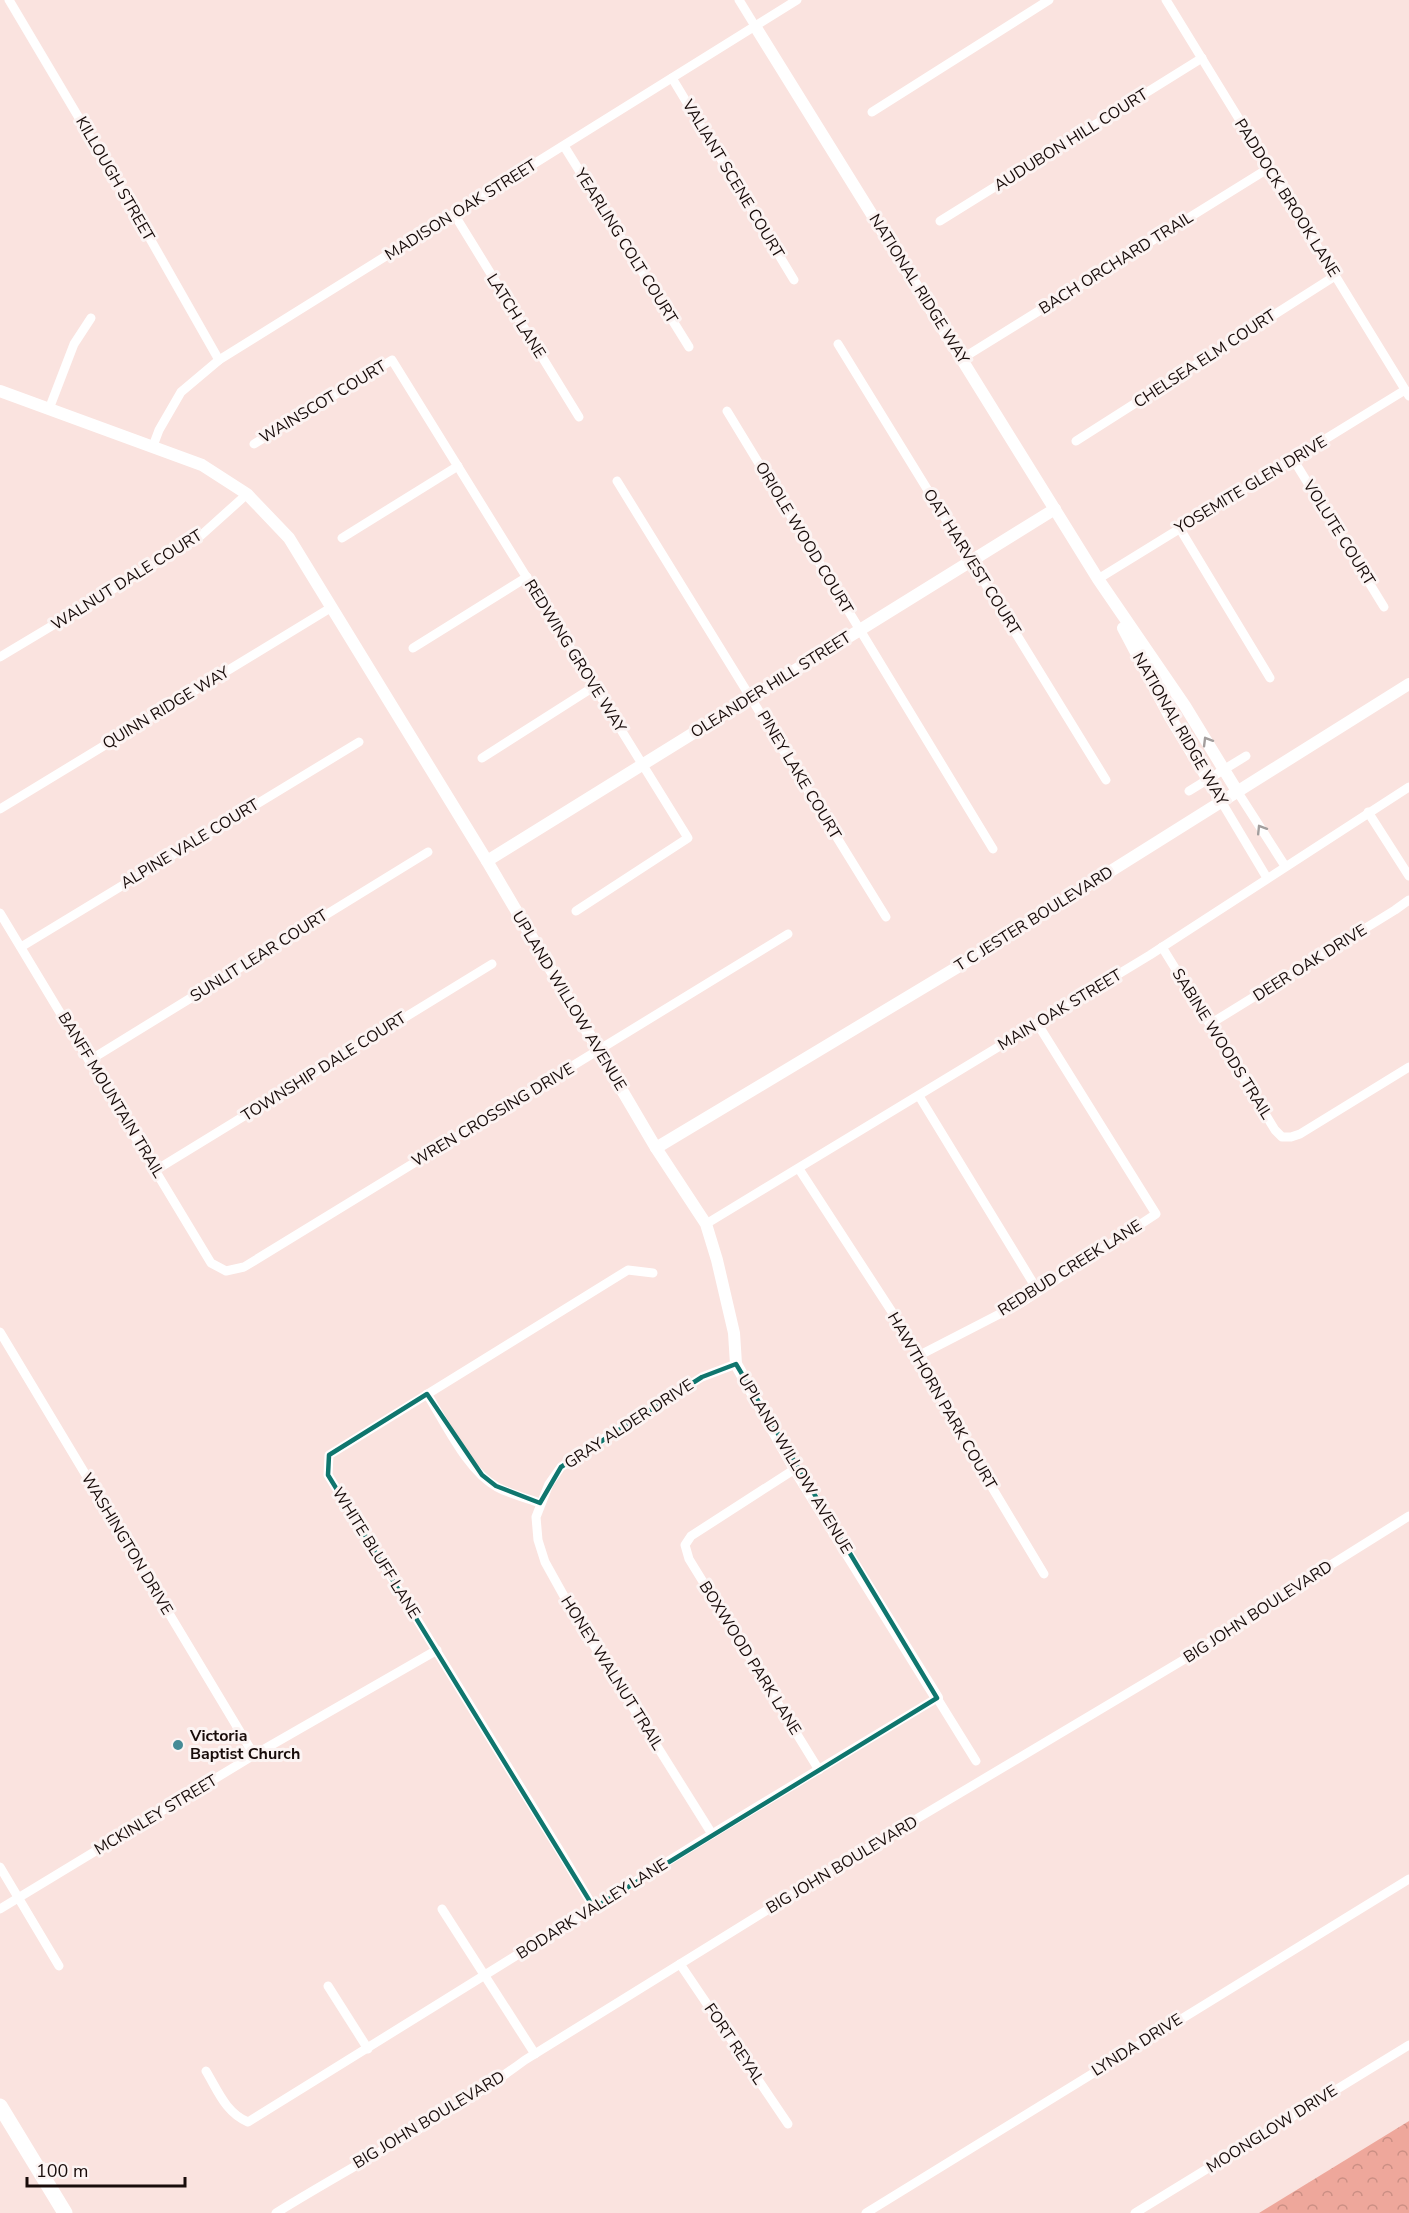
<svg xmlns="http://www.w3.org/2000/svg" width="1409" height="2213" viewBox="0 0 1409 2213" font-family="'Nunito Sans',sans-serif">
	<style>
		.forest { fill: url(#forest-crowns) }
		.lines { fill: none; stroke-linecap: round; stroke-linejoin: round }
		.minor { stroke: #fff; stroke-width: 9 }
		.tertiary { stroke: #fff; stroke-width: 12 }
		.primary { stroke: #fff; stroke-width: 15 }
		.oneway { stroke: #a39e9d }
		.marked { fill: none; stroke: #0f766e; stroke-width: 4.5; stroke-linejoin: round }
		.poi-dot { fill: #458b96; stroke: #fcf4f3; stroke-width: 2 }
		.labels { text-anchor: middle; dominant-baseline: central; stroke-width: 6; stroke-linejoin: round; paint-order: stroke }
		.street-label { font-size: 16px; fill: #180c0a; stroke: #fcf4f3 }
		.poi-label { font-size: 16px; font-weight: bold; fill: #180c0a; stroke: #fcf4f3; text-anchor: start }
	</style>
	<defs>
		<pattern id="forest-crowns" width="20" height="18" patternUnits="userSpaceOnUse" patternTransform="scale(1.5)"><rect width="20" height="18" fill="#eea79b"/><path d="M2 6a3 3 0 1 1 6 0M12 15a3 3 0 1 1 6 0" fill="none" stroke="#cb8f84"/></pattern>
	</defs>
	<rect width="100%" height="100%" fill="#fae3df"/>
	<!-- forest -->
	<path class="forest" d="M1409,2121V2213H1259Z"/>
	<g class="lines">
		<!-- minor -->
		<g class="minor">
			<path d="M9,0L136,214L219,360"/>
			<path d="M739,0L755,26"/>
			<path d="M1166,0L1409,396"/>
			<path d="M672,78L794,280"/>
			<path d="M872,112L1049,0"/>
			<path d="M564,146L689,347"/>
			<path d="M454,214L579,417"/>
			<path d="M940,221L1202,58"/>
			<path d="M838,344L1106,780"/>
			<path d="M963,358L1269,168"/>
			<path d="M49,409L74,344L91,318"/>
			<path d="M727,411L993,849"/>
			<path d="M1076,441L1335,276"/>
			<path d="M254,444L392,360L688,838L576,911"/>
			<path d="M153,446L159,430L181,392L219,360L797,0"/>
			<path d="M1293,459L1384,607"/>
			<path d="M617,481L886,917"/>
			<path d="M1180,529L1270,678"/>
			<path d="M342,538L458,466"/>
			<path d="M1098,579L1405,390"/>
			<path d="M413,648L527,577"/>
			<path d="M0,657L197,539L247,494"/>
			<path d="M482,758L595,686"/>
			<path d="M1189,791L1246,756"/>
			<path d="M1237,791L1285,866"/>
			<path d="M1221,801L1267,878"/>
			<path d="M0,809L332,607"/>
			<path d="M1368,812L1409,876"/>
			<path d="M0,913L211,1263L226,1271L244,1267L788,934"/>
			<path d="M21,947L359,742"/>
			<path d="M1162,947L1275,1130L1282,1137H1291L1300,1134L1409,1067"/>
			<path d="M1210,1024L1395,910L1409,900"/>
			<path d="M90,1060L428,852"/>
			<path d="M919,1096L1038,1291"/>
			<path d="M799,1169L920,1355L972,1454L1044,1574"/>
			<path d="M156,1170L492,964"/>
			<path d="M706,1224L1150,955L1409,787"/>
			<path d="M0,1332L254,1755"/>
			<path d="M920,1355L1021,1303L1156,1214L1037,1023"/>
			<path d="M427,1394C445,1422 467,1471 497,1487C510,1494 526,1498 540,1503"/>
			<path d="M795,1469L691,1536L685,1545L689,1559L819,1770"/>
			<path d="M712,1834L570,1607L545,1562L538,1540L536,1517L549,1484L561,1467L612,1433L702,1377L736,1364"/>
			<path d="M0,1867L59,1966"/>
			<path d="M594,1908L563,1856L328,1475L329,1455L628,1270L653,1273"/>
			<path d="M0,1909L254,1755L437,1650"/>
			<path d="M442,1909L535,2054"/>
			<path d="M680,1964L788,2124"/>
			<path d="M328,1986L368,2049"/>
			<path d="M206,2071C218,2091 226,2113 248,2122L712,1834L937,1698L976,1761"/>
			<path d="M276,2213C358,2162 447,2118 525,2060L856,1855L1195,1653L1238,1623L1409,1516"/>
			<path d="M866,2213L1409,1879"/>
			<path d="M1135,2213L1409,2045"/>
		</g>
		<!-- tertiary -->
		<g class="tertiary">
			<path d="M755,26L1098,579L1185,706L1237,791"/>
			<path d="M0,391L202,465L247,494L289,538L487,861L656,1148L706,1224L717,1260L734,1333L736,1364L795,1469L937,1698"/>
			<path d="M1123,628L1170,717L1221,801"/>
			<path d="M487,861L1055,509"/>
			<path d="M656,1148L961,965L1409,684"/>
		</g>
		<!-- primary -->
		<path class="primary" d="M0,2106L65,2213"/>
	</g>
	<!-- one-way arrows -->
	<defs><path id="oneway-chevron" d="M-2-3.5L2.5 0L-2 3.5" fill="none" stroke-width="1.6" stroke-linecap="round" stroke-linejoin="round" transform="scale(1.5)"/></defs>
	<g class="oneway">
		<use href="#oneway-chevron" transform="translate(1207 741) rotate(-121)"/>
		<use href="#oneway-chevron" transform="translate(1261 829) rotate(-122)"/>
	</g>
	<!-- marked area -->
	<path class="marked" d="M736,1364L937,1698L594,1908L328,1475L329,1455L427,1394L482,1475L496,1486L540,1503L561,1467L702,1377Z"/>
	<!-- markers -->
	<circle class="poi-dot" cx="178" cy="1745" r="6"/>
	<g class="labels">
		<!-- street labels -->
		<g class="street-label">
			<text transform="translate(1071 140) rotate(-32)">AUDUBON HILL COURT</text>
			<text transform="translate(115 179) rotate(60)">KILLOUGH STREET</text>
			<text transform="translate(733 179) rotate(59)">VALIANT SCENE COURT</text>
			<text transform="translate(1287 198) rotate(58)">PADDOCK BROOK LANE</text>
			<text transform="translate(461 210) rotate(-32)">MADISON OAK STREET</text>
			<text transform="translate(626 246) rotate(58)">YEARLING COLT COURT</text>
			<text transform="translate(1116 263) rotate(-32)">BACH ORCHARD TRAIL</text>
			<text transform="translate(919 289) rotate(58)">NATIONAL RIDGE WAY</text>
			<text transform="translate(516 316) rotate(58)">LATCH LANE</text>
			<text transform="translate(1205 359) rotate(-33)">CHELSEA ELM COURT</text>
			<text transform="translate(323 402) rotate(-31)">WAINSCOT COURT</text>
			<text transform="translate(1251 485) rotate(-31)">YOSEMITE GLEN DRIVE</text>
			<text transform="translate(1339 533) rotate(58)">VOLUTE COURT</text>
			<text transform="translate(804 538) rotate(59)">ORIOLE WOOD COURT</text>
			<text transform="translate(972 562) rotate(58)">OAT HARVEST COURT</text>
			<text transform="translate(127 580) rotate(-32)">WALNUT DALE COURT</text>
			<text transform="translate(575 656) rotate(58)">REDWING GROVE WAY</text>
			<text transform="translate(771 685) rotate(-32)">OLEANDER HILL STREET</text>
			<text transform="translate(166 708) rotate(-31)">QUINN RIDGE WAY</text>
			<text transform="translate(1180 729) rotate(60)">NATIONAL RIDGE WAY</text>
			<text transform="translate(799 775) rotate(59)">PINEY LAKE COURT</text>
			<text transform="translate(190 844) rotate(-31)">ALPINE VALE COURT</text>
			<text transform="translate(1034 919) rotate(-32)">T C JESTER BOULEVARD</text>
			<text transform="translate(259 956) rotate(-32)">SUNLIT LEAR COURT</text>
			<text transform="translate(1310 963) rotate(-32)">DEER OAK DRIVE</text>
			<text transform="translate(569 1001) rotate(59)">UPLAND WILLOW AVENUE</text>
			<text transform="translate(1060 1010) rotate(-31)">MAIN OAK STREET</text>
			<text transform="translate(1222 1044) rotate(58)">SABINE WOODS TRAIL</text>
			<text transform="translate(324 1067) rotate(-32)">TOWNSHIP DALE COURT</text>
			<text transform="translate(111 1095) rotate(59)">BANFF MOUNTAIN TRAIL</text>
			<text transform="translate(493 1115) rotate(-31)">WREN CROSSING DRIVE</text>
			<text transform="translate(1070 1268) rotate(-32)">REDBUD CREEK LANE</text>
			<text transform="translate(942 1401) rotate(60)">HAWTHORN PARK COURT</text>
			<text transform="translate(629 1424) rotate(-33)">GRAY ALDER DRIVE</text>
			<text transform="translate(795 1464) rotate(59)">UPLAND WILLOW AVENUE</text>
			<text transform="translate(127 1544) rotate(59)">WASHINGTON DRIVE</text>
			<text transform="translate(376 1553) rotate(58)">WHITE BLUFF LANE</text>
			<text transform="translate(1258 1612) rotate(-33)">BIG JOHN BOULEVARD</text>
			<text transform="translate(750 1658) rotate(58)">BOXWOOD PARK LANE</text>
			<text transform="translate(612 1673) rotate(58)">HONEY WALNUT TRAIL</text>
			<text transform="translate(156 1815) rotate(-31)">MCKINLEY STREET</text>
			<text transform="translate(842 1865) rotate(-31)">BIG JOHN BOULEVARD</text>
			<text transform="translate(592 1909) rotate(-32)">BODARK VALLEY LANE</text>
			<text transform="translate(734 2044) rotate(56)">FORT REYAL</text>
			<text transform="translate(1137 2045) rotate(-32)">LYNDA DRIVE</text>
			<text transform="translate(429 2120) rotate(-31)">BIG JOHN BOULEVARD</text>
			<text transform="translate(1272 2129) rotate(-32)">MOONGLOW DRIVE</text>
		</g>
		<!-- poi labels -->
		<g class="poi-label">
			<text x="190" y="1736">Victoria<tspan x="190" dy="18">Baptist Church</tspan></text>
		</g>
	</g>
	<!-- scale -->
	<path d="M27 2177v9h158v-9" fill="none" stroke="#180c0a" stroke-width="3"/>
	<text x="36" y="2177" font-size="18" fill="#180c0a" stroke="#fcf4f3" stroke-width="4.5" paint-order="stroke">100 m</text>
</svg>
